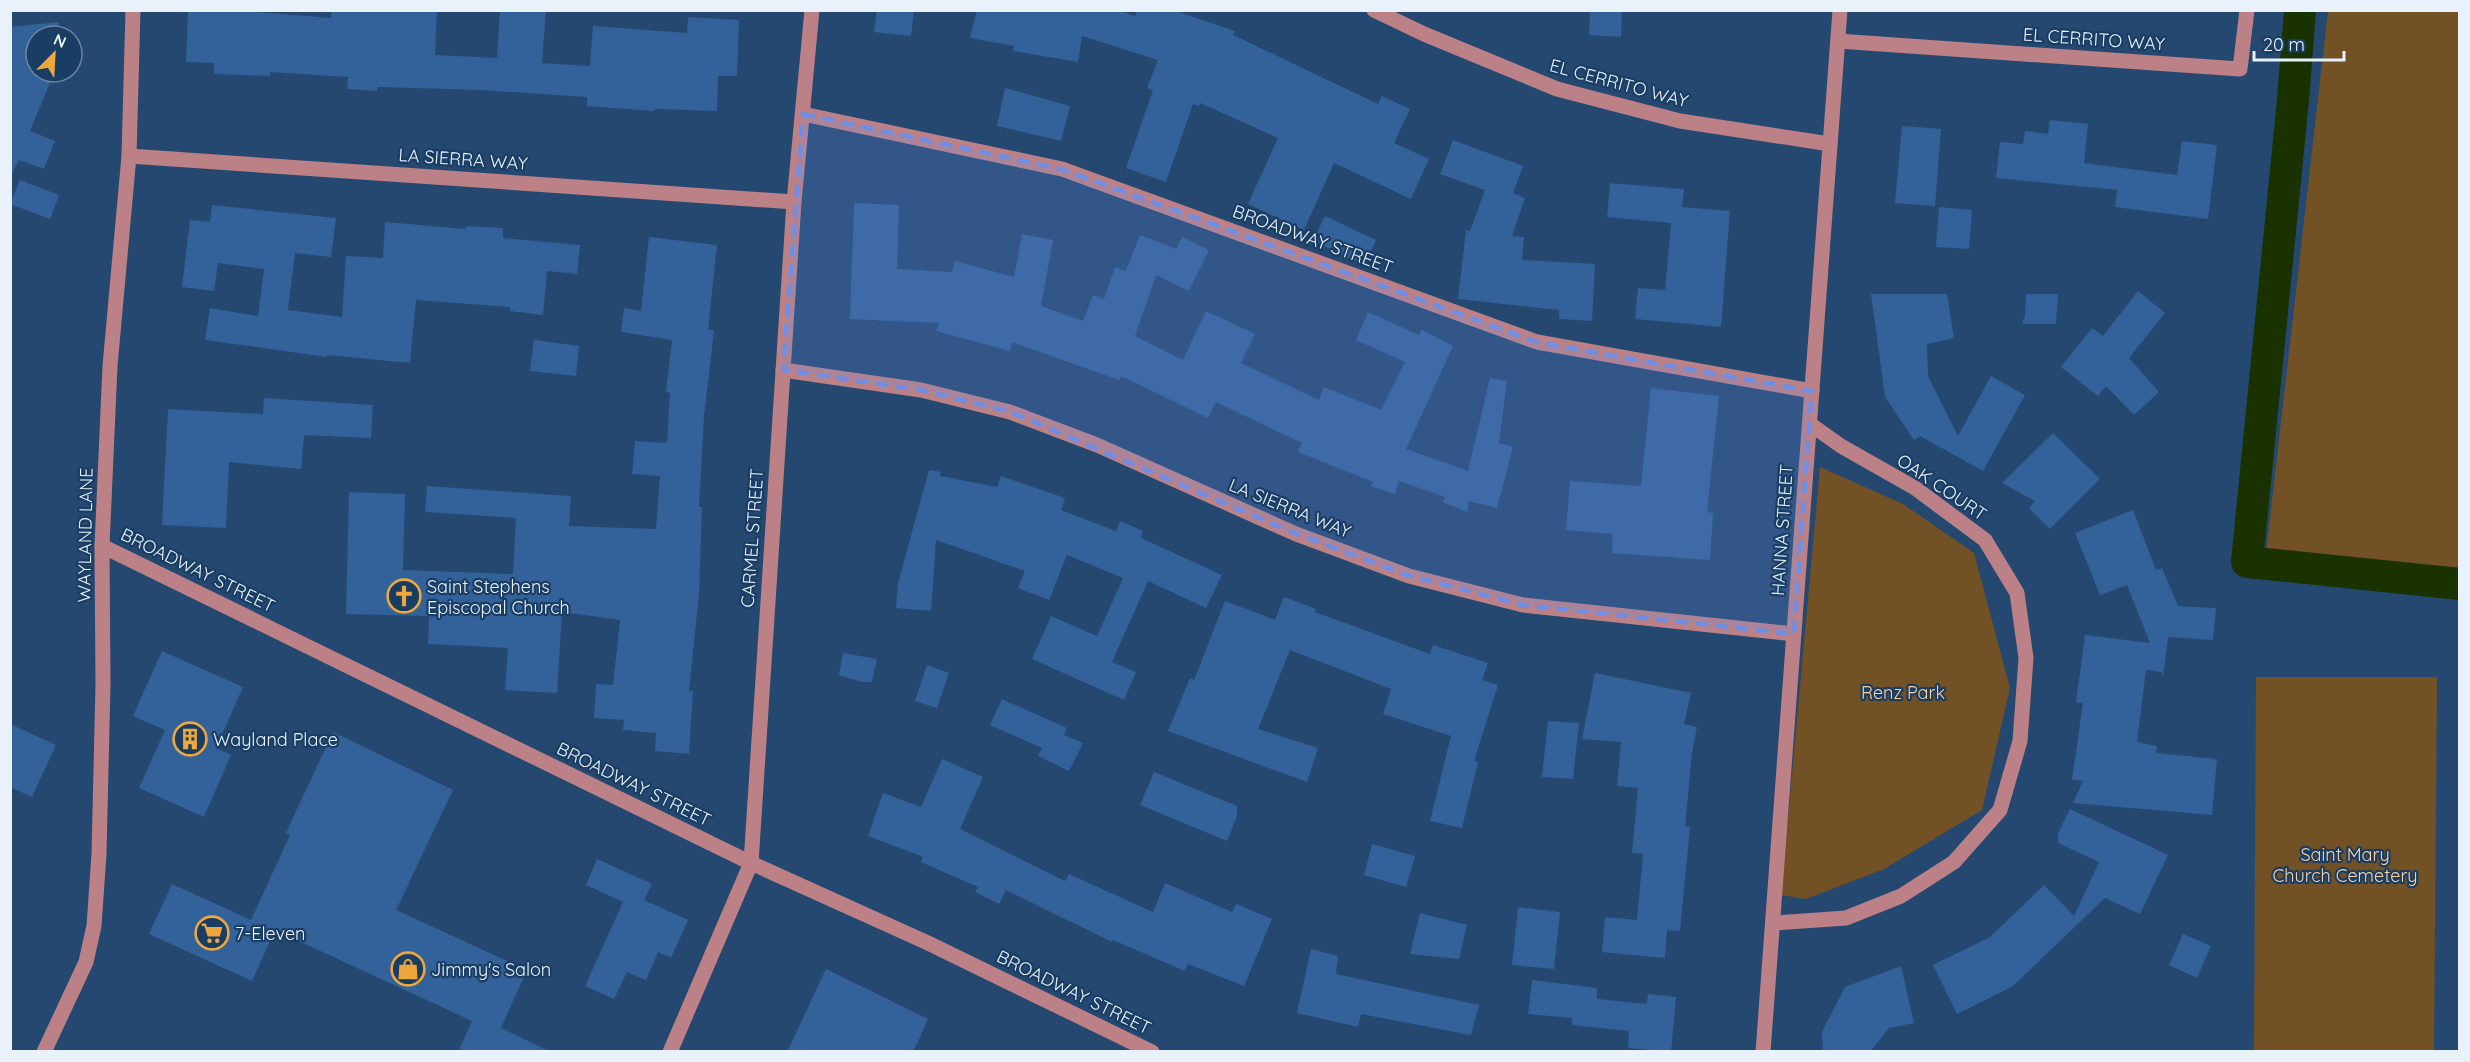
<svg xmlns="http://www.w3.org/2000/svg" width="2470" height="1062" viewBox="0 0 2470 1062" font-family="Quicksand,sans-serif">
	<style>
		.green { fill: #725124 }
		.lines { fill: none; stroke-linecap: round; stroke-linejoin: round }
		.canal { stroke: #193200; stroke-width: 32 }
		.building { fill: #326299 }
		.minor { stroke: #bc8186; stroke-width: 15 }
		.marked { fill: #6f8fe6; fill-opacity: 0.2; stroke: #6f8fe6; stroke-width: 4.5; stroke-dasharray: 12 8; stroke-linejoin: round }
		.labels { text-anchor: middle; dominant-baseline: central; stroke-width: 4.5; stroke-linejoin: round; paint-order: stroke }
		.street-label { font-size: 18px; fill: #e9f1fb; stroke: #1a3d64 }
		.poi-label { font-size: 18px; fill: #e9f1fb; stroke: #1a3d64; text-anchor: start }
		.park-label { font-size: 18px; fill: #fbd29f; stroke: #1a3d64 }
	</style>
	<rect width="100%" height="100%" fill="#244870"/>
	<!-- green -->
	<g class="green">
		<path d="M2328,11H2459V579L2264,571Z"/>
		<path d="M1820,467L1903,504L1974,553L2010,688L1982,810L1884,869L1806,899L1781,895Z"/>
		<path d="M2256,677H2437L2434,1051H2254Z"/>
	</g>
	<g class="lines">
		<!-- canal -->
		<path class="canal" d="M2300,10L2293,100L2247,562L2460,584"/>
	</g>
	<!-- building -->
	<g class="building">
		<path d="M188,10H231L331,18L332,10H437L435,55L497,58L500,10H546L542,63L590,66L593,26L687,33L688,17L739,20L737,76H718L717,111L655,109L654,111L587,106V97L481,90L378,87L377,91L347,89L348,77L270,72V76L214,74V63L186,62Z"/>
		<path d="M877,10H914L911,36L874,32Z"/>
		<path d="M977,10H1117L1135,16L1137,10H1173L1235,31L1233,35L1378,104L1382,96L1410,109L1394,143L1429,159L1411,199L1334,163L1304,230L1248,204L1278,138L1200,103L1199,106L1193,104L1166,182L1126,168L1153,90L1147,88L1158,60L1082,36L1078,62L1013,51L1014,46L970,38Z"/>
		<path d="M1590,10H1622L1621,37L1589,35Z"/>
		<path d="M59,22L58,36H36V72H56V78H52L30,131L55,141L44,169L19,160L10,177V27Z"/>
		<path d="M1005,88L1070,106L1061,141L997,126Z"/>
		<path d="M2050,120L2088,124L2084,163L2177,175L2182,141L2217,145L2208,219L2115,207L2117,190L1996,178L2000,142L2023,144L2025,131L2048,134Z"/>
		<path d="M1902,126L1941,129L1935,206L1895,203Z"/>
		<path d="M1453,140L1523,166L1513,193L1525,198L1512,236L1524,237L1522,260L1595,264L1592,321L1559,319V310L1458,299L1466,230L1470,231L1485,190L1440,174Z"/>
		<path d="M20,180L59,195L50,219L10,204Z"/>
		<path d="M1610,183L1684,189L1682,207L1730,211L1721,327L1635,319L1638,288L1665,290L1671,223L1607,217Z"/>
		<path d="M854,203L899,205L897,269L952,272L955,261L1014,277L1022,234L1053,240L1041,306L1083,321L1093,295L1104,299L1115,267L1126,271L1140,235L1176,249L1182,237L1209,250L1189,291L1156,275L1135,336L1183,360L1206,311L1255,334L1241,363L1319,400L1324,387L1381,410L1405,362L1356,340L1368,312L1419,335L1422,330L1453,346L1406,449L1468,471L1490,378L1507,381L1499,443L1513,447L1497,508L1469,501L1467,512L1443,502L1445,497L1399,481L1395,494L1371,486L1373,482L1298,452L1302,443L1216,402L1208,418L1121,376L1119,380L1012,342L1010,351L936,331L939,323L850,319Z"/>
		<path d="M212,205L336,218L331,257L295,253L288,310L342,317L346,256L383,258L385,222L466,229V226L503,228V238L580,245L577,274L547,271L543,315L510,311V307L416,300L410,363L327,355V357L205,340L210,308L258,316L264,269L218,263L214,291L182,287L190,220L210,222Z"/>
		<path d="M1939,207L1972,210L1969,249L1936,247Z"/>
		<path d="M1325,216L1376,240L1365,265L1313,241Z"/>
		<path d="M649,237L717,245L708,330H714L704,417L699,507H702L699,594L689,691H693L689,754L655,751L656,733L623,730L624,720L594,718L596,684L613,685L620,620L562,612L557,693L505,690L508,648L428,644L429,616L346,614L349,492L405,494L403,570L513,574L516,518L425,512L427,486L571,496L569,526L656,529L660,476L632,474L635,441L667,443L670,393L666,392L672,340L621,332L624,308L641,311Z"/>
		<path d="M2138,291L2165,313L2129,358L2159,392L2134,415L2106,386L2098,396L2061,367L2092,328L2103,336Z"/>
		<path d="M1871,294H1947L1954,338L1927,344L1928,376L1958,436L1991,376L2025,395L1983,471L1920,436L1914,440L1885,397Z"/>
		<path d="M2026,294H2058L2056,324H2024L2022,322L2025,317Z"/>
		<path d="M534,340L579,346L576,376L530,371Z"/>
		<path d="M1651,388L1719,396L1707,512L1713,513L1710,560L1612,553L1613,534L1566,530L1570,481L1641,486Z"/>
		<path d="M264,398L373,405L371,438L304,435L301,469L229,462L226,528L162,525L168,409L263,414Z"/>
		<path d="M2053,433L2100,479L2050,529L2029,508L2035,501L2002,483Z"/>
		<path d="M929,470L941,472L940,476L997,487L1001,476L1065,498L1061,510L1116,531L1120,521L1143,531L1141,538L1222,575L1206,608L1148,581L1112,662L1136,672L1124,700L1032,659L1051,616L1097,636L1123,578L1067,555L1049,600L1018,588L1025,571L936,540L931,611L896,608L898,583Z"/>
		<path d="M2133,510L2156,570L2162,568L2178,606L2216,608L2213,640L2168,637L2163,677L2161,672L2146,670L2137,742L2157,746L2156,753L2217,759L2212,815L2073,803L2083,781L2072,780L2083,703L2076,702L2085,635L2150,643L2127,585L2100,595L2075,533Z"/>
		<path d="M1284,597L1316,609L1315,612L1430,654L1433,645L1488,663L1482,680L1498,685L1474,761L1478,762L1462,828L1430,821L1451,736L1383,714L1391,689L1290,650L1258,729L1318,748L1307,782L1168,731L1190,678L1194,680L1225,601L1275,620Z"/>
		<path d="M162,651L243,687L216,748L231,755L204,817L139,788L165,730L133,716Z"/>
		<path d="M843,653L877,659L872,682H861L839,675Z"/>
		<path d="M927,665L949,673L937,708L915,701Z"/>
		<path d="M1595,673L1691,693L1684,724L1697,727L1692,753L1685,827H1690L1680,931L1667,930L1665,958L1602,952L1605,917L1637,920L1643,854L1632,853L1638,788L1617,786L1621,742L1582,739Z"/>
		<path d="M1002,699L1067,728L1064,735L1083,743L1069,771L1038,756L1042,748L990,725Z"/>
		<path d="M1548,721L1579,723L1573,779L1542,777Z"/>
		<path d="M10,724L56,745L32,797L10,787Z"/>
		<path d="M333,732L453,790L396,910L527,970L501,1028L551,1052H458L472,1021L275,930L252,981L149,934L172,884L251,920L290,835L286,833Z"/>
		<path d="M942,759L983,777L960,829L1065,881L1069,874L1153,912L1165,883L1232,912L1236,904L1272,919L1244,986L1188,964L1185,971L1113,940L1112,942L1006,890L999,904L975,892L978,887L921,862L923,857L868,836L883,793L921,807Z"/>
		<path d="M1154,772L1237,806V816L1227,841L1140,805Z"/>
		<path d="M2070,809L2168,855L2140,914L2105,898L2013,986L1957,1014L1933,965L1990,937L2044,885L2074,916L2099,862L2058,843V833Z"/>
		<path d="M1372,844L1415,856L1406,887L1364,875Z"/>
		<path d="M597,859L652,884L644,900L688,920L671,958L658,952L646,980L627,972L614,999L585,986L623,902L586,885Z"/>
		<path d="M1518,907L1560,912L1554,969L1512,965Z"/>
		<path d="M1420,913L1467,925L1459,959L1410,954Z"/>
		<path d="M2183,934L2211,946L2197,978L2169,965Z"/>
		<path d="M1311,949L1338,956L1336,974L1479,1005L1471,1035L1361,1014L1358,1027L1297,1013Z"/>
		<path d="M1901,966L1914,1023L1889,1028L1870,1052H1823L1822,1032L1845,987Z"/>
		<path d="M826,969L928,1019L913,1052H787Z"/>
		<path d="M1532,980L1597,988V999L1647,1004L1648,994L1676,997L1671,1052L1628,1048L1629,1031L1572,1025V1018L1528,1014Z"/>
	</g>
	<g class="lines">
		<!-- minor -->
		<g class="minor">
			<path d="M1374,10L1424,34L1557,89L1680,121L1830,144"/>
			<path d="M1838,41L2240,69L2247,10"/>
			<path d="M803,114L1062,169L1537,342L1812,391"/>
			<path d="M129,156L794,202"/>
			<path d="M783,370L921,390L1010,412L1097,445L1296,534L1409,576L1523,605L1794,634"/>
			<path d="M102,546L751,863L928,943L1152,1052"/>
			<path d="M1773,923L1846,918L1901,896L1954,862L2000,810L2020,741L2026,658L2017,593L1985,540L1915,488L1841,446L1810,424"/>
			<path d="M44,1052L86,962L94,926L99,854L103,685L102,546L110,366L129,156L133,10"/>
			<path d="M670,1052L751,863L794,202L812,10"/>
			<path d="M1763,1052L1840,10"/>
		</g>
	</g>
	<!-- marked area -->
	<path class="marked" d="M803,114L1062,169L1537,342L1812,391L1794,634L1523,605L1409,576L1296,534L1010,412L921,390L783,370Z"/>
	<!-- icons -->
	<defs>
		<symbol id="church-ring" viewBox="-11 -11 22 22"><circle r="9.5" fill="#1a3d64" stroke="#eea73d" stroke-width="1.5"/><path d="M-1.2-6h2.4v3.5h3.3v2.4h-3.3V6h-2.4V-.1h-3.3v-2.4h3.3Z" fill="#eea73d"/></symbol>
		<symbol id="building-ring" viewBox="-11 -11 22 22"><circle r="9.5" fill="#1a3d64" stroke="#eea73d" stroke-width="1.5"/><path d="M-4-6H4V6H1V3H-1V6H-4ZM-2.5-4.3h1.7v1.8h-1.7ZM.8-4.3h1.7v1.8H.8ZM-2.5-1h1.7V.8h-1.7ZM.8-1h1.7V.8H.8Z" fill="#eea73d"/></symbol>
		<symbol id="supermarket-ring" viewBox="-11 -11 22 22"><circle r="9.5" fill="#1a3d64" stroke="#eea73d" stroke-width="1.5"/><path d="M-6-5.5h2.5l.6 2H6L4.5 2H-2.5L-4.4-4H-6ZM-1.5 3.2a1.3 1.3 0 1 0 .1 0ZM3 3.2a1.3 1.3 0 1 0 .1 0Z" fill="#eea73d"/></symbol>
		<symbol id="shop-ring" viewBox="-11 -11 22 22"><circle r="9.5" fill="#1a3d64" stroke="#eea73d" stroke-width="1.5"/><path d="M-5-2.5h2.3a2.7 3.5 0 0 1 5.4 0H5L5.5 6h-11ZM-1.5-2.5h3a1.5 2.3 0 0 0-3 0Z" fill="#eea73d"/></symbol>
	</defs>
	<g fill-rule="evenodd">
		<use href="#church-ring" x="385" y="577" width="38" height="38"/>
		<use href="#building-ring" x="171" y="720" width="38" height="38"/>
		<use href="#supermarket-ring" x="193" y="914" width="38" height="38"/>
		<use href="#shop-ring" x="389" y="950" width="38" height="38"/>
	</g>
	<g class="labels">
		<!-- street labels -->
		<g class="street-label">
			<text transform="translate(2094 39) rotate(4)">EL CERRITO WAY</text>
			<text transform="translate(1619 83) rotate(15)">EL CERRITO WAY</text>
			<text transform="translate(463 159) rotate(4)">LA SIERRA WAY</text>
			<text transform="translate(1313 239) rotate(20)">BROADWAY STREET</text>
			<text transform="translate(1942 487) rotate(34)">OAK COURT</text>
			<text transform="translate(1290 508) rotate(22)">LA SIERRA WAY</text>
			<text transform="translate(1782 530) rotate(-86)">HANNA STREET</text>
			<text transform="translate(85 535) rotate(-89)">WAYLAND LANE</text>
			<text transform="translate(752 538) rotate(-86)">CARMEL STREET</text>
			<text transform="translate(198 570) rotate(26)">BROADWAY STREET</text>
			<text transform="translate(634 784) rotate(26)">BROADWAY STREET</text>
			<text transform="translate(1074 992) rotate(26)">BROADWAY STREET</text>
		</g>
		<!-- poi labels -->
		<g class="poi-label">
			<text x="427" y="586">Saint Stephens<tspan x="427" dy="21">Episcopal Church</tspan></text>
			<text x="213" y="739">Wayland Place</text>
			<text x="235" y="933">7-Eleven</text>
			<text x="431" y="969">Jimmy's Salon</text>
		</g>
		<!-- park labels -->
		<g class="park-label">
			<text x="1903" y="692">Renz Park</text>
			<text x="2345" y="854">Saint Mary<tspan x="2345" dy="21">Church Cemetery</tspan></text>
		</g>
	</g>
	<!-- border -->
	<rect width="2470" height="1062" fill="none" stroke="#e9f1fb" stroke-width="24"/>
	<!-- north arrow -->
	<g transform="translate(54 54) rotate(24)"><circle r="28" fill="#1a3d64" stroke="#6d85a0" stroke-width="1.5"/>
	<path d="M0-4.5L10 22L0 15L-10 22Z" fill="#eea73d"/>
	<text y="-9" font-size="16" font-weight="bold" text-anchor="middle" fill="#e9f1fb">N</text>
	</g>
	<!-- scale -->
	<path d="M2254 51v9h90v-9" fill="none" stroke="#e9f1fb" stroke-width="3"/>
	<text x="2263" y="51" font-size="18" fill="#e9f1fb" stroke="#1a3d64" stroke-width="4.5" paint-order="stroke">20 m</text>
</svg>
